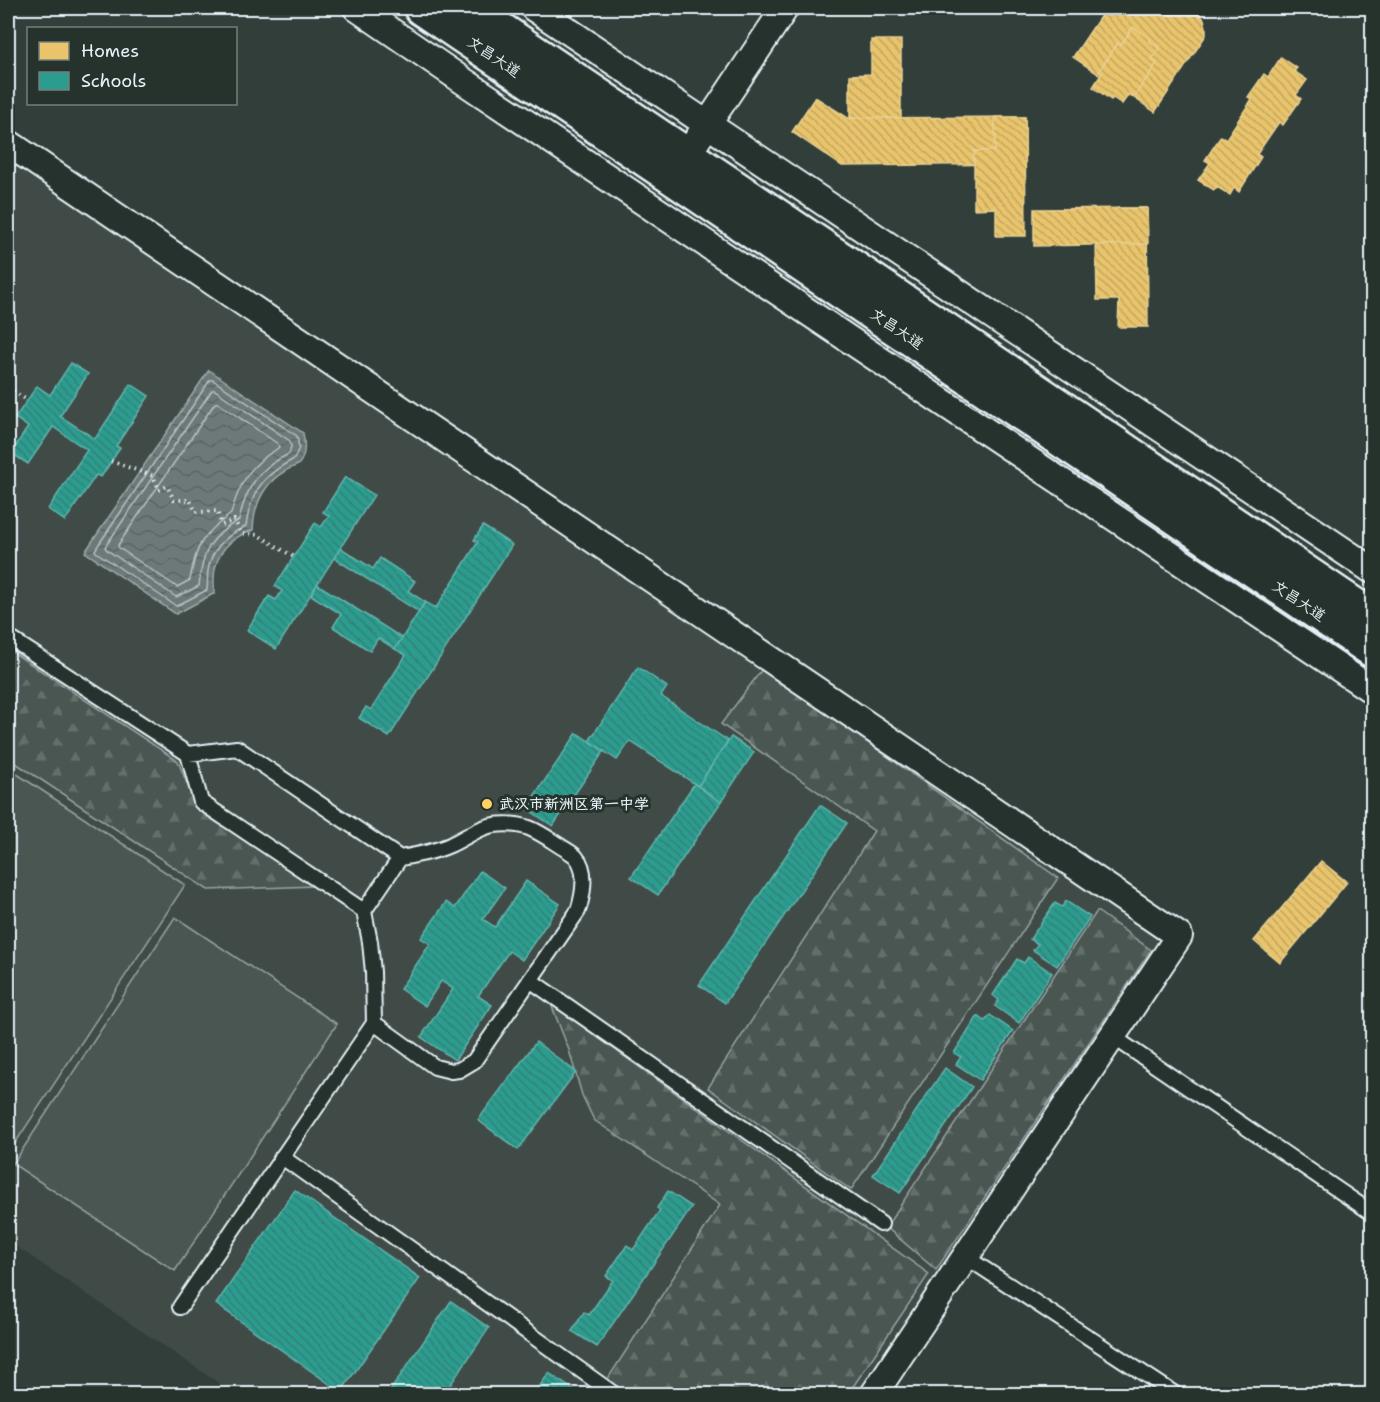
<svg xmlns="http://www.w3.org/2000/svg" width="1380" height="1402" viewBox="0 0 1380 1402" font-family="'Shantell Sans','LXGW WenKai TC',sans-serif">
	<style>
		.built { fill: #3f4b46 }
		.forest { fill: url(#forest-firs); stroke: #98a4a4; stroke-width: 1.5 }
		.pitch { fill: #495651; stroke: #98a4a4; stroke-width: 1.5 }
		.water { fill: url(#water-waves); stroke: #9ea9ab; stroke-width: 1.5 }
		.homes { fill: url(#homes-back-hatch); stroke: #e9d295; stroke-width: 1.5 }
		.schools { fill: url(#schools-back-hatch); stroke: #63b6ae; stroke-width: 1.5 }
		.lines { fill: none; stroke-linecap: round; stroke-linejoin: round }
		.shore { stroke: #b7c1c5; stroke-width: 1.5 }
		.lane-casing { stroke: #e8f1f8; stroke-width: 18 }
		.street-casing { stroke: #e8f1f8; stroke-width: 30 }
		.secondary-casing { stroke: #e8f1f8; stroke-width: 38 }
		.path { stroke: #e8f1f8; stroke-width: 4; stroke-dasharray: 1.5 4.5; stroke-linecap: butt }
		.lane { stroke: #26332d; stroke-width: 14 }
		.street { stroke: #26332d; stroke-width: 26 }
		.secondary { stroke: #26332d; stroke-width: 33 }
		.poi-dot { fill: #ffd166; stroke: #26332d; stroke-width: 2 }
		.labels { text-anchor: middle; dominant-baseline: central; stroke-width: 6; stroke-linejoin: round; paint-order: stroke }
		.street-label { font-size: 15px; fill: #e8f1f8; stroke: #26332d }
		.poi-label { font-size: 15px; font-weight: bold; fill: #e8f1f8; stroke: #26332d; text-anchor: start }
	</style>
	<defs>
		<pattern id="forest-firs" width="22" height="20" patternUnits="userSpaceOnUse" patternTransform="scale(1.5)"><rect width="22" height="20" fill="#495651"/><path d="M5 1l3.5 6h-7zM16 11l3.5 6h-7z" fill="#636f6b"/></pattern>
		<pattern id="water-waves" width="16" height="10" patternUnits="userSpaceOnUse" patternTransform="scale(1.5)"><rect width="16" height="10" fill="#6d7978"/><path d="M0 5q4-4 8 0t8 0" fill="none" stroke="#5b6363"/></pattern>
		<pattern id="homes-back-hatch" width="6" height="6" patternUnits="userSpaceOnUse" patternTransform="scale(1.5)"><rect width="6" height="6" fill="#e9c46a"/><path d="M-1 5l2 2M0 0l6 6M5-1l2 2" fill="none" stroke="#c0a562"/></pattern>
		<pattern id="schools-back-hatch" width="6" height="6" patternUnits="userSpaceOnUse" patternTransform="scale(1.5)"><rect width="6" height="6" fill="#2a9d8f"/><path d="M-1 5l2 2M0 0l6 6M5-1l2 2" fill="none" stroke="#347f77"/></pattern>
	</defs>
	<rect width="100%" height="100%" fill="#323e39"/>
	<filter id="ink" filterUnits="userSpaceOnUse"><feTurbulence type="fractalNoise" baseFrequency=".0167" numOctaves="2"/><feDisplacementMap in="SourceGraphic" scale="12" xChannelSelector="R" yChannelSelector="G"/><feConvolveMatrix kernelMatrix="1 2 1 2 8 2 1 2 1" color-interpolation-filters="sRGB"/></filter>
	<g filter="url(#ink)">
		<!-- built -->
		<path class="built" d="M8,161L1168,940L858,1394H235L8,1241Z"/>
		<!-- forest -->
		<g class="forest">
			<path d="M8,649L178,761L197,809L314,886L208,890L8,758Z"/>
			<path d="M763,668L1058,878L851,1190L708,1088L874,831L721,724Z"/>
			<path d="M1097,911L1151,950L936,1270L886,1227Z"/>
			<path d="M551,1004L929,1274L848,1394H598L720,1205L594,1120L582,1095L569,1050Z"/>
		</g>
		<!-- pitch -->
		<g class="pitch">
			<path d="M8,768L185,885L8,1154Z"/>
			<path d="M175,917L337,1024L175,1271L13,1164Z"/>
		</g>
		<!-- water -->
		<path class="water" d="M209,370L303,433C305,443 306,457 298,465C294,467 289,468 285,471C263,484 254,506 253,530C223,540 210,562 215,593L176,614L85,552Z"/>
		<!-- homes -->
		<g class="homes">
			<path d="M1106,8H1193L1199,13L1204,19L1206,27V35L1155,112L1073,57Z"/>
			<path d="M1133,27L1151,40L1150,42L1159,48L1152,60L1157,63L1134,97L1129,94L1122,104L1113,98L1111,100L1093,87L1102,73L1099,71L1118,43L1121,45Z"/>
			<path d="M871,40H901V159L872,160V132H850V75L871,74Z"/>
			<path d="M1281,57L1297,68L1294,71L1307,80L1296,95L1301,99L1283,125L1279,122L1257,154L1261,157L1239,192L1234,188L1230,195L1217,187L1214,190L1198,180L1210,163L1205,160L1221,136L1226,139L1252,99L1248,97L1264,74L1268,77Z"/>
			<path d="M815,97L848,118L1025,117V164L842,166L792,132Z"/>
			<path d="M995,117H1025L1026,236H996V208L974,209V151H995Z"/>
			<path d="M1118,208H1147L1148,327H1118L1119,300H1097L1096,242H1118Z"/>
			<path d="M1147,208L1148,244L1034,246V209Z"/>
			<path d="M1321,861L1347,882L1280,963L1254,941Z"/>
		</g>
		<!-- schools -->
		<g class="schools">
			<path d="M71,363L88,374L60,416L95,439L131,384L149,396L116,446L120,448L101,477L96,475L65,521L48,509L87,450L53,427L28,464L11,453L28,427L15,418L37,386L50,395Z"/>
			<path d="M345,477L374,495L276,649L247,630L269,596L276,600L282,591L275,586L315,523L321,527L329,516L323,512Z"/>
			<path d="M483,526L512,545L389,737L359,718L366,707L371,710L406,655L395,649L425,602L436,608L478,542L474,540Z"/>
			<path d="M341,548L373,569L380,558L415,581L408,591L425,602L419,612L334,558Z"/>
			<path d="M317,584L402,638L395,649L378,638L370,651L333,627L341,614L311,595Z"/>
			<path d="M638,667L667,687L661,696L728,741L698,786L630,741L617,760L589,741Z"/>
			<path d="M577,733L604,751L553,826L526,808Z"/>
			<path d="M731,737L754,752L721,802L698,786Z"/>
			<path d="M694,784L721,802L658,895L631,877Z"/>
			<path d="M820,805L847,823L725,1003L699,985Z"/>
			<path d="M480,871L505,888L483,919L495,927L526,881L560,904L522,960L509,951L478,996L492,1005L455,1060L421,1037L453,989L441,981L425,1006L400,989L430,944L421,938L446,902L455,908Z"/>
			<path d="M1066,901L1090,917L1057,966L1033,950L1038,944L1030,939L1055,903L1062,907Z"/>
			<path d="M1028,957L1052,973L1019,1023L995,1006L999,1000L993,995L1017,959L1024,963Z"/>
			<path d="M990,1015L1013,1031L980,1080L956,1064L961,1057L954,1053L978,1016L985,1021Z"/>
			<path d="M536,1042L576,1072L518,1150L478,1120Z"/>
			<path d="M945,1068L972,1087L900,1193L873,1175Z"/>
			<path d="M295,1190L420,1278L341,1392L216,1304Z"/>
			<path d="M668,1191L692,1207L597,1347L572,1331L584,1312L589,1315L613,1280L606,1276L627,1245L633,1250L660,1210L657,1208Z"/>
			<path d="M451,1301L489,1328L444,1394H388Z"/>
			<path d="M549,1373L576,1392L575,1394H534Z"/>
		</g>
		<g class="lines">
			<!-- shore -->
			<g class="shore">
				<path d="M210,380H213L297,436L299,448L294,459C263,475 251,491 246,526C227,535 211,549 208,571C207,577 208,584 207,590L176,606L96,552L95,550Z"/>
				<path d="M212,390H215L290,441L291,447L289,454C258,468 246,488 239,520C209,537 202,553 199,586L176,597L107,550L105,547Z"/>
				<path d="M215,403H218L278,444L279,447C274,452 266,455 260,461C244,475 236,494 231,514C202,535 196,545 190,580L177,587L119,548L118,545Z"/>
			</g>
			<defs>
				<g id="lane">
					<path d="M8,637L188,754"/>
					<path d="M364,911L370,942L373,972L374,1023L435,1067L451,1071L459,1070L474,1061L578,911C583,896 588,870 576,857C574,854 568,851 565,849C553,842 542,833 529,828C515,823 496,823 483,828C471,833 461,840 450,845C434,852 417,855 400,858L237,748L188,754L201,802L364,911L400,858"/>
					<path d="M530,980L881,1224"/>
					<path d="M1112,1036L1372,1213"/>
					<path d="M282,1157L614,1394"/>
					<path d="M966,1257L1175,1394"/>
					<path d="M180,1307L374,1023"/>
				</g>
				<g id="street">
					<path d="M357,8L459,78L1372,690"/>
					<path d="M534,8L1372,570"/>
					<path d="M8,143L1179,936L874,1394"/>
					<path d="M687,155L785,8"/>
				</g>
				<g id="secondary">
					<path d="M421,8L1372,650"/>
					<path d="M469,8L1372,617"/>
				</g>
			</defs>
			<!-- lane casing -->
			<use href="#lane" class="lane-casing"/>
			<!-- street casing -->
			<use href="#street" class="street-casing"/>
			<!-- secondary casing -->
			<use href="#secondary" class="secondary-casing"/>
			<!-- path -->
			<g class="path">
				<path d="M8,388L27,400"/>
				<path d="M111,461L153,476L159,490L167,486L174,500H190L196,512L217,511L222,525L234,520L242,534L258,535L294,557"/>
			</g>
			<!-- lane -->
			<use href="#lane" class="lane"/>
			<!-- street -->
			<use href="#street" class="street"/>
			<!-- secondary -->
			<use href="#secondary" class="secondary"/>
		</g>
	</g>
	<!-- markers -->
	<circle class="poi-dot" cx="487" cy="804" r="6"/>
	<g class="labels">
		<!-- street labels -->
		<g class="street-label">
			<text transform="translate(494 57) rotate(34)">文昌大道</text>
			<text transform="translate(897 329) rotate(34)">文昌大道</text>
			<text transform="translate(1299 601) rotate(34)">文昌大道</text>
		</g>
		<!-- poi labels -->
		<g class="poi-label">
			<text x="499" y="804">武汉市新洲区第一中学</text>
		</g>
	</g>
	<!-- margin -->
	<rect width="1380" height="1402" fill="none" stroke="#26332d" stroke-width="30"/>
	<rect x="15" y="15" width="1350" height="1372" fill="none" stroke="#e8f1f8" stroke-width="2" filter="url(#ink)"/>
	<!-- legend -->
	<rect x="27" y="27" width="210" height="78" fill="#26332d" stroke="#747f7e" stroke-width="1.5"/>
	<rect x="39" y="42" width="30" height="18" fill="#e9c46a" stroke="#747f7e" stroke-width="1.5"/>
	<text x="81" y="57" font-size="18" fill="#e8f1f8">Homes</text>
	<rect x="39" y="72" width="30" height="18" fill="#2a9d8f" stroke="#747f7e" stroke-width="1.5"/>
	<text x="81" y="87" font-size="18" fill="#e8f1f8">Schools</text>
</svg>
